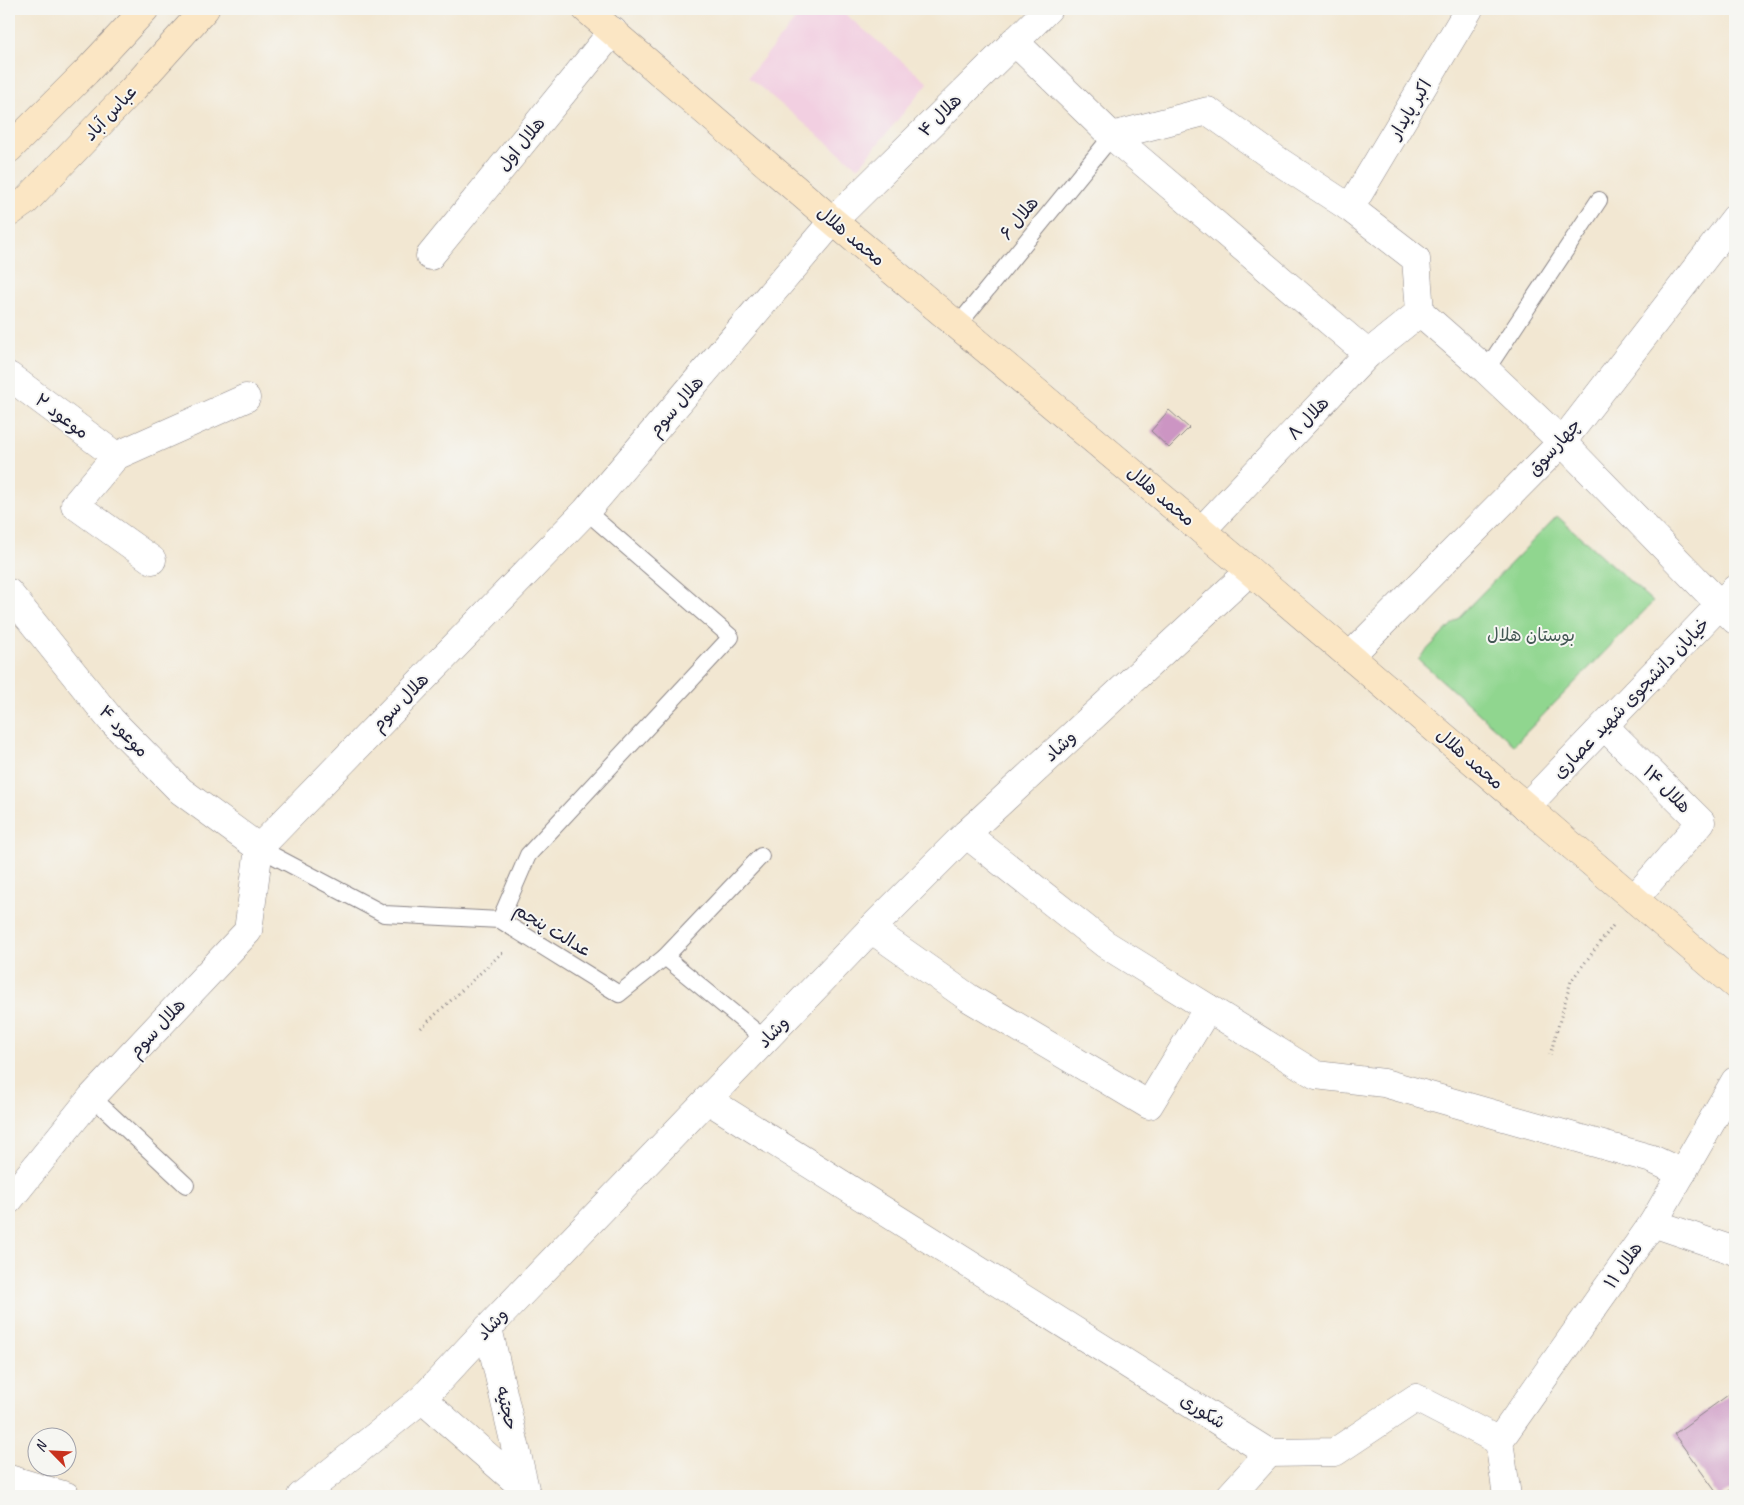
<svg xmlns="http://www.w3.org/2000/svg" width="1744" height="1505" viewBox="0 0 1744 1505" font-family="Caveat,'Playpen Sans Arabic',sans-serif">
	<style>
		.built { fill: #f2cfe1 }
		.green { fill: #90d68f; stroke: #597c65 }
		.building { fill: #cc95c3 }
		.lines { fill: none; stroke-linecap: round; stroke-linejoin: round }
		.service-casing { stroke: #8a8486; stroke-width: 18 }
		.minor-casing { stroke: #8a8486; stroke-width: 29 }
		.tertiary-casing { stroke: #8a8486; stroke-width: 29 }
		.secondary-casing { stroke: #8a8486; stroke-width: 29 }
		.path { stroke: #8a8486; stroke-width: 3; stroke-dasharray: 1 4; stroke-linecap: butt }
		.service { stroke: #fff; stroke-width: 16 }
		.minor { stroke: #fff; stroke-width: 28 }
		.tertiary { stroke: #fff; stroke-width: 28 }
		.secondary { stroke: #fbe6c4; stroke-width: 28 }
		.labels { text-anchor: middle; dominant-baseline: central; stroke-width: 4; stroke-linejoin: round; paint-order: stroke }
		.street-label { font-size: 18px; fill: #22223b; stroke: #f6f6f2 }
		.park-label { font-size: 18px; fill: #435854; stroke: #f6f6f2 }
	</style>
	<rect width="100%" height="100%" fill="#f6f6f2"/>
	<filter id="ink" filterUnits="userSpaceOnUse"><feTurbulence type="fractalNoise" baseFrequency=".02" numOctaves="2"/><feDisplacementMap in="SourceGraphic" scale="10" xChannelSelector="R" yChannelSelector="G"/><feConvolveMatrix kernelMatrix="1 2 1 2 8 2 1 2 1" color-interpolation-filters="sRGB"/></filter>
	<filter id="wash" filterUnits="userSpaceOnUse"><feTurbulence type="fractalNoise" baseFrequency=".0096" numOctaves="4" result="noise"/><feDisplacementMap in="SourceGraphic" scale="20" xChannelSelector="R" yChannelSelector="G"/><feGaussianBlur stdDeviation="1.12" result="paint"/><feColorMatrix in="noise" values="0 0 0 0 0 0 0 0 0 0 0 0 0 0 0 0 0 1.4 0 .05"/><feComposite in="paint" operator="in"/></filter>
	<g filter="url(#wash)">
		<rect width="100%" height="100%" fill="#f2e7d2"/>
		<!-- built -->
		<path class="built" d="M804,9H839L928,83L858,168L748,77Z"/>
		<!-- green -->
		<path class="green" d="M1557,516L1653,602L1514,745L1418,659Z"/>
		<g id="blocks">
			<!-- building -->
			<g class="building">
				<path d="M1169,410L1189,428L1169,448L1151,431Z"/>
				<path d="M1735,1390V1488L1719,1496L1674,1434Z"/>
			</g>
		</g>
	</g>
	<g filter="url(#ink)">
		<use href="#blocks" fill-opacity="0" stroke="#8a8486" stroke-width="1"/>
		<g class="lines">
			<defs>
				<g id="service">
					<path d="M958,325L1112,136"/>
					<path d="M1486,370L1599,200"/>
					<path d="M259,848L384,914L500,920L619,994L665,957L765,1039"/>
					<path d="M500,920L528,855L731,637L586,511"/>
					<path d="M665,957L761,856"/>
					<path d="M92,1097L186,1185"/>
				</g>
				<g id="minor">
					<path d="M1014,41L1112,136L1368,354"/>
					<path d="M1112,136L1208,111L1277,160L1350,208L1416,259L1420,312L1486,370L1562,442L1735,620"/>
					<path d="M1350,208L1469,9"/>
					<path d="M430,256L613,31"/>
					<path d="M9,376L116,456"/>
					<path d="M1202,530L1368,354L1420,312"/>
					<path d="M152,560L75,505L116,456L246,398"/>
					<path d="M9,593L111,720L181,791L259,848"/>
					<path d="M1350,656L1562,442L1735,218"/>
					<path d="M1604,726L1701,822L1634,899"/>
					<path d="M1526,807L1735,589"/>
					<path d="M966,834L1105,944L1316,1075L1384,1083L1652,1159L1682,1173"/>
					<path d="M871,929L969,998L1149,1105L1208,1008"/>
					<path d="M708,1100L1269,1453L1335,1452L1416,1398L1499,1441"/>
					<path d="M9,1200L92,1097L248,931L259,848L586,511L833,221L1048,9"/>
					<path d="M1653,1223L1735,1251"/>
					<path d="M1499,1441L1653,1223L1735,1081"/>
					<path d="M1499,1441L1507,1496"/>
					<path d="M1230,1496L1269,1453"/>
				</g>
				<g id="tertiary">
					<path d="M422,1399L525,1489L488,1328"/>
					<path d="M9,1479L66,1496"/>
					<path d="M301,1496L422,1399L488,1328L876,924L966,834L1250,571"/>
				</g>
				<g id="secondary">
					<path d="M586,9L833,221L1250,571L1735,985"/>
					<path d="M9,149L86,72L145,9"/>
					<path d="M9,213L26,201L132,90L205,9"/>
				</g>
			</defs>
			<!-- service casing -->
			<use href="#service" class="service-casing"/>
			<!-- minor casing -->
			<use href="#minor" class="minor-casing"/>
			<!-- tertiary casing -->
			<use href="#tertiary" class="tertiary-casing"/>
			<!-- secondary casing -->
			<use href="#secondary" class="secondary-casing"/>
			<!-- path -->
			<g class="path">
				<path d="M421,1028L503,952"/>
				<path d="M1550,1055L1571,981L1615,923"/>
			</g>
			<!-- service -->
			<use href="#service" class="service"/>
			<!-- minor -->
			<use href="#minor" class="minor"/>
			<!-- tertiary -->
			<use href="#tertiary" class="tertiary"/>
			<!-- secondary -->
			<use href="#secondary" class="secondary"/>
		</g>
	</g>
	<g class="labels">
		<!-- street labels -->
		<g class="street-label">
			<text transform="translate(1410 109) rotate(-59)">اکبر پایدار</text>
			<text transform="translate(110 113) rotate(-47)">عباس آباد</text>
			<text transform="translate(940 115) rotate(-45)">هلال ۴</text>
			<text transform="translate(521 144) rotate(-51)">هلال اول</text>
			<text transform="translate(1019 218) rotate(-51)">هلال ۶</text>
			<text transform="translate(851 236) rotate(40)">محمد هلال</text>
			<text transform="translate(676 406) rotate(-49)">هلال سوم</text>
			<text transform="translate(62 416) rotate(37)">موعود ۲</text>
			<text transform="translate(1308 418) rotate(-47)">هلال ۸</text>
			<text transform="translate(1554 447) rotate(-48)">چهارسوق</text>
			<text transform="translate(1161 496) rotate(40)">محمد هلال</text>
			<text transform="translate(1631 698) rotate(-46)">خیابان دانشجوی شهید عصاری</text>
			<text transform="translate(400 702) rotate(-46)">هلال سوم</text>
			<text transform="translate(124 731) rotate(47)">موعود ۴</text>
			<text transform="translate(1060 746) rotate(-43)">وشاد</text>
			<text transform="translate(1470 759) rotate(41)">محمد هلال</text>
			<text transform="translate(1667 789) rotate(45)">هلال ۱۴</text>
			<text transform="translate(553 930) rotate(31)">عدالت پنجم</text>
			<text transform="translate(157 1028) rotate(-47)">هلال سوم</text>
			<text transform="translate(773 1032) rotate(-46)">وشاد</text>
			<text transform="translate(1623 1265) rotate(-55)">هلال ۱۱</text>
			<text transform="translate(492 1324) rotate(-47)">وشاد</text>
			<text transform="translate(507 1408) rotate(77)">حجتیه</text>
			<text transform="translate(1203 1411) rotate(32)">شکوری</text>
		</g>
		<!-- park labels -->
		<g class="park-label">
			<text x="1531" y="635">بوستان هلال</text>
		</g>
	</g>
	<!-- margin -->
	<rect width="1744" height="1505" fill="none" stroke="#f6f6f2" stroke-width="30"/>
	<!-- north arrow -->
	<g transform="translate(52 1452) rotate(294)"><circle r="24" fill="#f6f6f2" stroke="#a1a1a9"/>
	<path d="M0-4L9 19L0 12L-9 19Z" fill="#c8321e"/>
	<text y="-8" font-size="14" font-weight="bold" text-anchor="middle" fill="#22223b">N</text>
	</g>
</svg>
